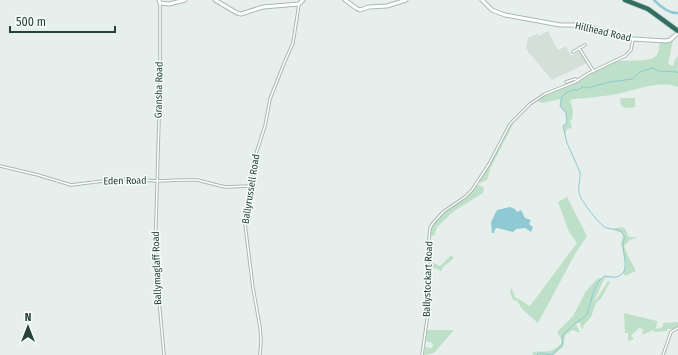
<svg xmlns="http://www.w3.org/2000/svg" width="678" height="355" viewBox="0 0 678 355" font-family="'Fira Sans Condensed',sans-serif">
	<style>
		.built { fill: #d4dfda }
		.green { fill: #bfe0c8 }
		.water { fill: #8ec9d4 }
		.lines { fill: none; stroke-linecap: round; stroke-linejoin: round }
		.stream { stroke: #8ec9d4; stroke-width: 1 }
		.river { stroke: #8ec9d4; stroke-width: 2.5 }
		.street-casing { stroke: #a8b8b2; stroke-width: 3.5 }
		.secondary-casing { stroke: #a4bbb3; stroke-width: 5 }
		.highway-casing { stroke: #c2cac8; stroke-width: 6 }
		.street { stroke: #fff; stroke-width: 1.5 }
		.secondary { stroke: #fff; stroke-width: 3 }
		.highway { stroke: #2f6f62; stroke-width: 4.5 }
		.labels { text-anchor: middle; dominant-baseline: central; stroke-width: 3; stroke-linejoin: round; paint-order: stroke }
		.street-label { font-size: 10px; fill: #24423a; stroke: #f7fbf9 }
	</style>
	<rect width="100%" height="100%" fill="#e6efeb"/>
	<!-- built -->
	<path class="built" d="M548,31L558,50L566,46L571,56L580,51L587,63L552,80L526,49L528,38L537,34L539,36Z"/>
	<!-- green -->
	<g class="green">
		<path d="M673,40L668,64L673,66L675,60L678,56V87C660,79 630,92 611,95C599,97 586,98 574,99L570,100L573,110L572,120H570L572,128L567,129L565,135L563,126L567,122L566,113L560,106V99L542,103L536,100C553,90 572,86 589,75V73C600,72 611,61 621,61C630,60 648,62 655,57C659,54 659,47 660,42H666Z"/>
		<path d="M620,98H635V107L625,108L621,105Z"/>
		<path d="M516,118L491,167L487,180L480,183L478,182L511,124Z"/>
		<path d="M477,185L484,187L483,193L454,211L437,227L434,236L430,235C432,211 464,203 477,185Z"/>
		<path d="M567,197L587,236L575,254L538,323L523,310L517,301L513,300L510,292L511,287L515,297L530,306L577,243L569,232L558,202Z"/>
		<path d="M622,227L625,229L629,237H638L630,240L624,246L628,256L636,271L625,276L623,273L626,265L621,244L623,235L622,233L611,229Z"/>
		<path d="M451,255L454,258L443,267L441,272V271L427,265V260L440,266Z"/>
		<path d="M607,276L611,277L605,278L603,281L594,302L596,300L608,281L610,282L602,297L596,303L591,317L584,325L582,330L580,323H577L576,325L580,332H577L573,330C562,336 566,337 563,347L553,355H534L532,354L533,352C549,350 548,355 561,344V338L557,332L573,316L586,291L598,278L601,279Z"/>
		<path d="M624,313L657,321L656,329L663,327V323L678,322V327L676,329H667V331L654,332V330L642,335L643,329L639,328L631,336L634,339L628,341V333H625Z"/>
		<path d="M427,330H454L434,353L424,355L425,347L432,348L433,345L431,342L426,341Z"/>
	</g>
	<!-- water -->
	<path class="water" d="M510,207L515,209L517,212L521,210L525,218L531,220L529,224L533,227L531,232L525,228L516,229L513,232L497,228L495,229L494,233H492L491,222L497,210Z"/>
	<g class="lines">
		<!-- stream -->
		<path class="stream" d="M537,355L539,353L552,355L562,345L563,341L562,338L563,335L574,324L586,316C592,303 592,285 604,276C608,276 613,278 616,277C631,274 623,255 623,245C623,241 626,238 623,234C620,228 612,230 607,228C600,226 585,205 581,198C576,189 581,181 580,172L567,143L563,126L567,122L566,113L560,106L562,97L566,93L572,90H578L582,87L587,88L610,82L632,79L640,72L652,68L659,71L677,72L678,73"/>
		<!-- river -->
		<path class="river" d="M654,0C660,6 669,14 678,13"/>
		<defs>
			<g id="street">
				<path d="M160,3V85L155,256L164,355"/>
				<path d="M579,48L594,72"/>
				<path d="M573,52L585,45"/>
				<path d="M566,82L575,79L578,81"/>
				<path d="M0,166L38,175L71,185L103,181L131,179L157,181L182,180H197L225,187L250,186"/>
				<path d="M260,355L261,341L260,327L253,288L245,224L253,179L254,160L265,126L270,99L285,61L293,43L299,4"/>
				<path d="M422,355L428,313L427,260L430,228L433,223L443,212L465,197L472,190L489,164L510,124L530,104L545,94L575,82L589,73L625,56L631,50L633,39"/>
				<path d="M663,355L671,332L678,328"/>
			</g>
			<g id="secondary">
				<path d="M159,0L160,3L169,4L185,0"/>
				<path d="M215,0L237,13L241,14L263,7L299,4L303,0"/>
				<path d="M345,0L356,8L360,10L369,7L387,6L406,0"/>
				<path d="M482,0L492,10L505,15L560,25H581L633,39L666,41L670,40L678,33"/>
			</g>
			<path id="highway" d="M625,0L648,9L678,31"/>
		</defs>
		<!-- street casing -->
		<use href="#street" class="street-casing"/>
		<!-- secondary casing -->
		<use href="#secondary" class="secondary-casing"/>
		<!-- highway casing -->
		<use href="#highway" class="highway-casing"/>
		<!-- street -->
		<use href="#street" class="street"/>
		<!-- secondary -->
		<use href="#secondary" class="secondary"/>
		<!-- highway -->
		<use href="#highway" class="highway"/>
	</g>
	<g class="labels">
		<!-- street labels -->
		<g class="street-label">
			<text transform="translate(603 32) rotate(13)">Hillhead Road</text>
			<text transform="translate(159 90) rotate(-89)">Gransha Road</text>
			<text transform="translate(125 181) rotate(-1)">Eden Road</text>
			<text transform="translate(251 189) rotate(-81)">Ballyrussell Road</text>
			<text transform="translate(157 268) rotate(-92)">Ballymaglaff Road</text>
			<text transform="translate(428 279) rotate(-88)">Ballystockart Road</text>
		</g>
	</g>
	<!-- north arrow -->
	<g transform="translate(28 327)" stroke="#f7fbf9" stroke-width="3" paint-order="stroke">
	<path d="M0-3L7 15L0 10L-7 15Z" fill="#24423a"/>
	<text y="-6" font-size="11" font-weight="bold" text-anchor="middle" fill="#24423a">N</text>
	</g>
	<!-- scale -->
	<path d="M10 26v6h105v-6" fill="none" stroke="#24423a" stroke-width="2"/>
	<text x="16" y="26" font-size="12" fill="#24423a" stroke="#f7fbf9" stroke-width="3" paint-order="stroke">500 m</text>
</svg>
